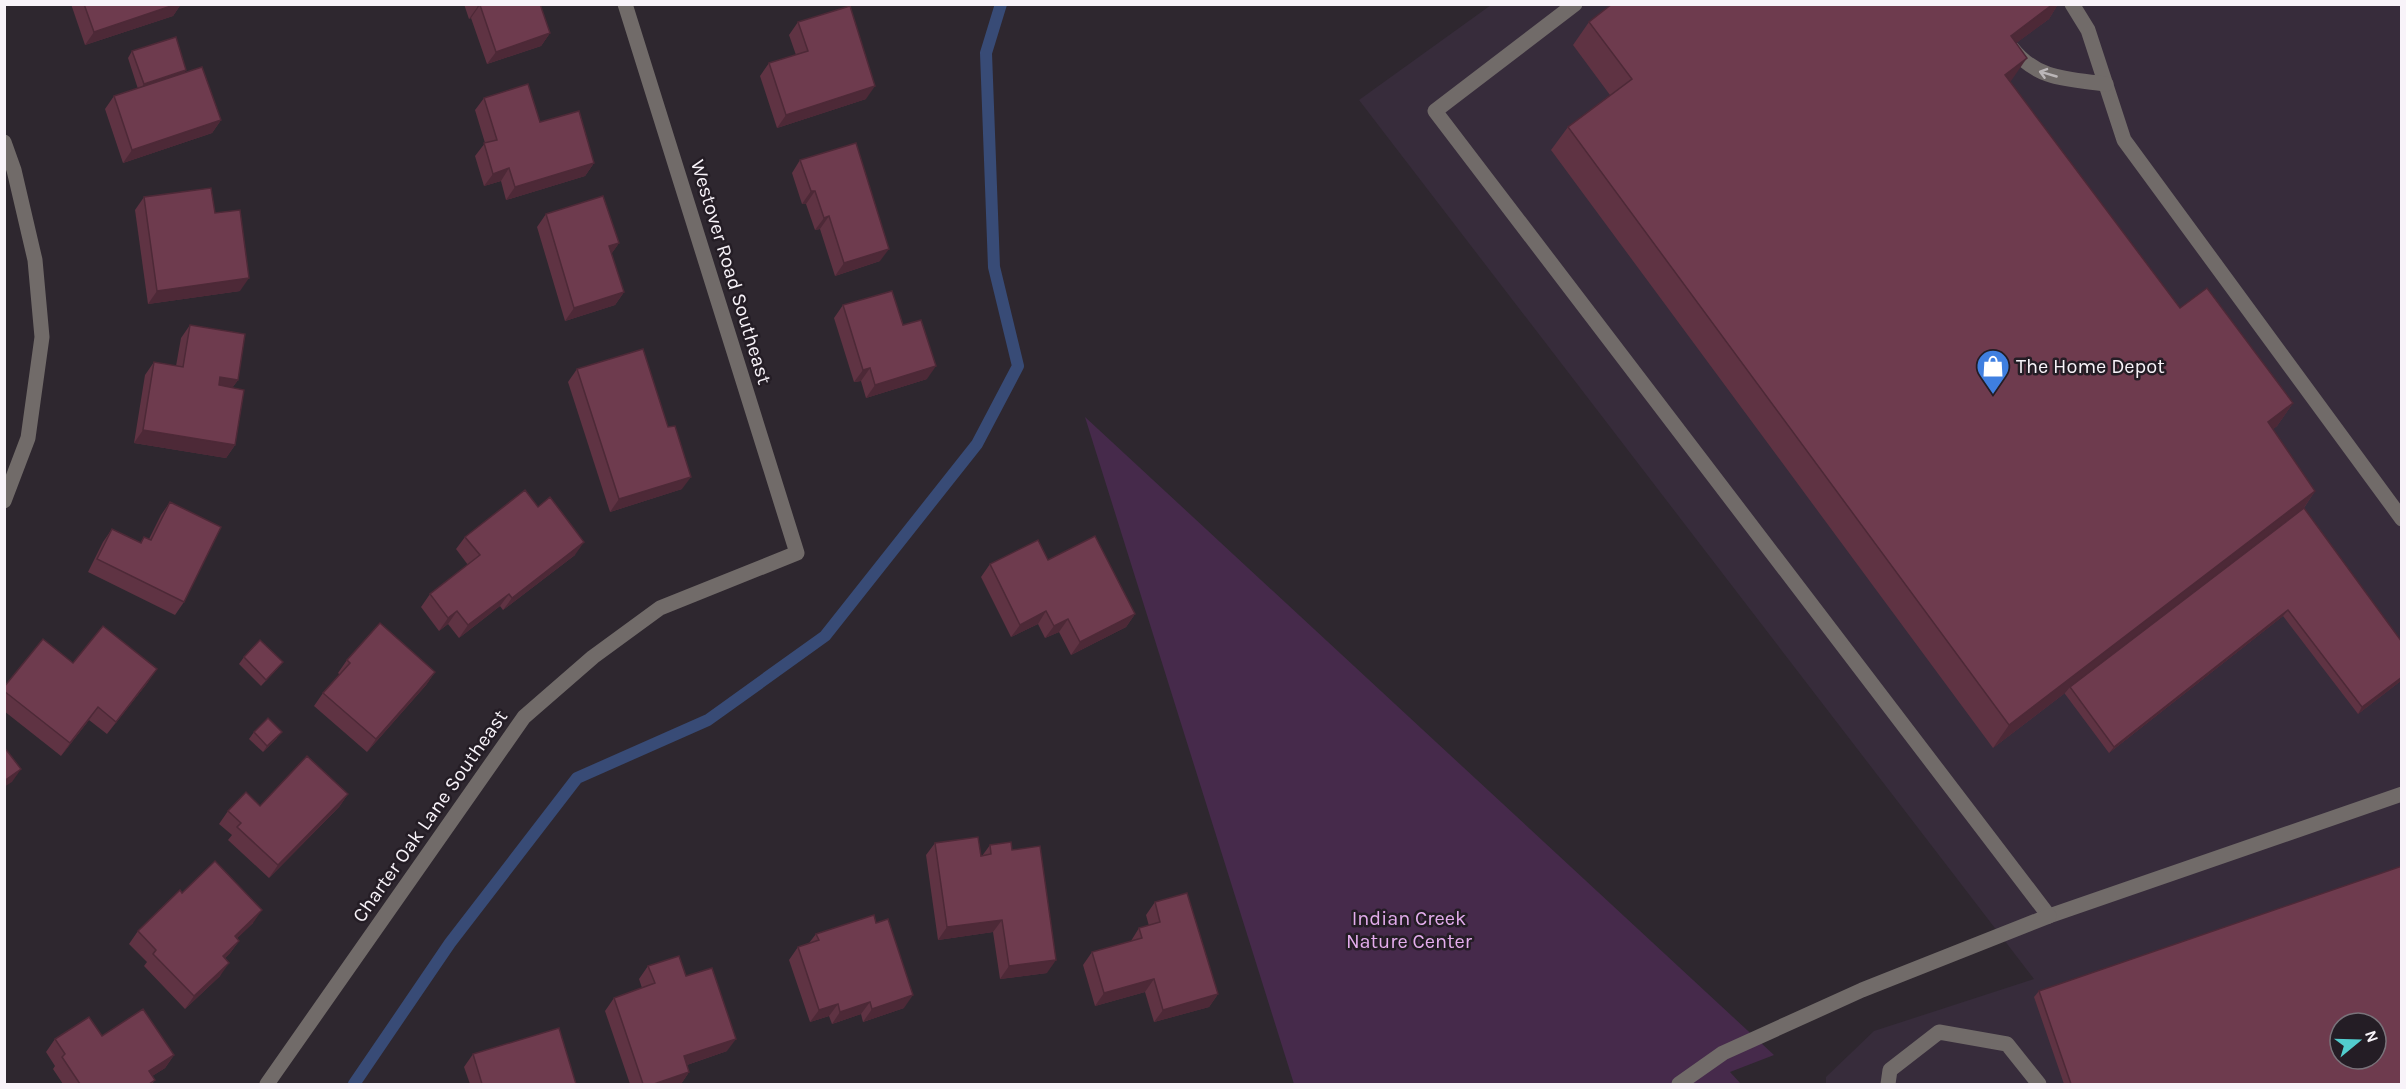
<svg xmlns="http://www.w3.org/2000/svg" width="2406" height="1089" viewBox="0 0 2406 1089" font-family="Karla,sans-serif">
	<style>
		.commercial { fill: #372c3b; fill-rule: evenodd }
		.green { fill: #462a4b }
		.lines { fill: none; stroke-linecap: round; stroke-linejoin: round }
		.stream { stroke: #384b76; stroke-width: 12 }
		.minor { stroke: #716b69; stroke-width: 15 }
		.wall { fill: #5f3343 }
		.shaded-wall { fill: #4d2937 }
		.building { fill: #6e3b4e; stroke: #4d2937; stroke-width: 1.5; fill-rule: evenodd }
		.oneway { stroke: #bbb6b8 }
		.labels { text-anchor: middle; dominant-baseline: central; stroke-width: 5; stroke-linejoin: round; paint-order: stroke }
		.street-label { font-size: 20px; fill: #f8f3f9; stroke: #241d25 }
		.poi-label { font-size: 20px; fill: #f8f3f9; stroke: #241d25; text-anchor: start }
		.park-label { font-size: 20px; fill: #e4aded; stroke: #241d25 }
	</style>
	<rect width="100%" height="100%" fill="#2e272f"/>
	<!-- commercial -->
	<path class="commercial" d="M1491,5H2401V1084H1826V1077L1874,1031L2034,979L1359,100ZM2340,1023H2376V1059H2340Z"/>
	<!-- green -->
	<path class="green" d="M1085,417L1774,1055L1730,1072L1741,1084H1294Z"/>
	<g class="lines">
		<!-- stream -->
		<path class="stream" d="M354,1084L450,943L577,778L708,720L825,636L977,444L1018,366L994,267L986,53L1001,4"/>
		<!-- minor -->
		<g class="minor">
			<path d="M1575,4L1435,111L2049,916L2402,794"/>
			<path d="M2072,4L2088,30L2124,140L2402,519"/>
			<path d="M2012,48C2037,80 2068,79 2106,84"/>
			<path d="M4,142L14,170L35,260L42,337L28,438L4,501"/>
			<path d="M267,1084L524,717L593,657L660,608L797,553L625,4"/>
			<path d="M1679,1084L1723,1053L1862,990L2049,916"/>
			<path d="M1888,1084L1890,1070L1939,1032L2007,1044L2039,1084"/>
		</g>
	</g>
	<!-- wall -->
	<g class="wall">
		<path d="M71,4H181L173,16L85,45Z"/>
		<path d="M464,4H540L550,33L541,46L487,64L471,18L469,19Z"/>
		<path d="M1612,4H2058L2049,19L2016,43L2010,82L2180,308L2293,403L2277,426L2273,429L2315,491L2304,508L2402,642V680L2358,714L2283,616L2109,753L2065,694V693L1993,748L1551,150L1568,127L1610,95L1573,45L1589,22Z"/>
		<path d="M798,22L866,99L777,128L760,76L769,63L796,55L789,35Z"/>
		<path d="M132,51L184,73L221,120L212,133L123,163L105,109L114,96L138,89L128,58Z"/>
		<path d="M484,98L540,122L594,163L585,176L506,200L501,181L484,186L475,156L485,143L475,110Z"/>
		<path d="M800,160L880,261L835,276L820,229L815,230L806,204H802L792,173Z"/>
		<path d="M144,197L215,213L240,291L148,304L135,210Z"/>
		<path d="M546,214L619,243L611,254L624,292L615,305L565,321L537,227Z"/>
		<path d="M843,305L903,325L927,379L866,398L861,381L854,382L834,318Z"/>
		<path d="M190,325L238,380L232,388L235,445L226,458L134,443L145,375L154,362L176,366L181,338Z"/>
		<path d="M577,369L682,489L610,512L568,382Z"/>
		<path d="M170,502L184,602L175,615L88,572L103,542L112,529L140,543L144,537L149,539L161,515Z"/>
		<path d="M465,537L575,555L503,610L500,606L459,638L448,624L439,631L421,607L430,594L468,565L456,549Z"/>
		<path d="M1048,560L1135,614L1126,627L1071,655L1059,632L1045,638L1038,624L1011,637L981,577L990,564Z"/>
		<path d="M244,657L278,668L261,686L239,664Z"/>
		<path d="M347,660L435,672L426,685L367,752L314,706L323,693L340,675L338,673Z"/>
		<path d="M73,663L148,682L107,734L89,720L61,756L4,711V687Z"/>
		<path d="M254,732L277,738L263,752L249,739Z"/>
		<path d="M348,794L339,807L269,878L228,840L232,835L219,824L228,811Z"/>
		<path d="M935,843L981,856H982L990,845L1012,850L1047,973L1000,979L993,932L938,940L926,855Z"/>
		<path d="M182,893L253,923L237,938L239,941L230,953L225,958L220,976L185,1009L144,966L147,962L129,944L138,931Z"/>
		<path d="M1155,902L1218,994L1209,1007L1154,1022L1145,992L1095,1006L1083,965L1092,952L1131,941L1139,928L1149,926L1146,915Z"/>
		<path d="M816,934L904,1008L863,1022L861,1014L832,1024L829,1016L810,1022L789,960L798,947L809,943Z"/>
		<path d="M648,966L686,976L727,1051L687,1065L689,1072L681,1084H630L605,1011L614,998L642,988L639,979Z"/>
		<path d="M2039,991L2402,1084H2064L2034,997Z"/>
		<path d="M102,1036L174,1055L165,1068L152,1076L155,1080L152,1084H63L53,1069L55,1066L46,1052L55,1039Z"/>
		<path d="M473,1054L576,1084H470L464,1067Z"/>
	</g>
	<!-- shaded-wall -->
	<g class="shaded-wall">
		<path d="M177,4H181L173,16L85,45L94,32Z"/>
		<path d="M2053,4H2058L2049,19L1995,59L2011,36Z"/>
		<path d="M480,5L471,18L469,19L478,6Z"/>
		<path d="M550,33L541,46L487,64L496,52Z"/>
		<path d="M2027,58L2011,81L1989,98L2005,75Z"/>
		<path d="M186,70L182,76L139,91L144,84Z"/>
		<path d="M875,86L866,99L777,128L786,115Z"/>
		<path d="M221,120L212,133L123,163L132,150Z"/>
		<path d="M594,163L585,176L506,200L515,187Z"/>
		<path d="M509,168L501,181L484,186L493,174Z"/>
		<path d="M811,191H815L806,204H802Z"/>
		<path d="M829,216L820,229L815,230L824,218Z"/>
		<path d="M619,243L610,256L609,246Z"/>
		<path d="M889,249L880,261L835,276L844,263Z"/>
		<path d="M249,278L240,291L148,304L157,291Z"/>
		<path d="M624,292L615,305L565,321L574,308Z"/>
		<path d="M936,366L927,379L866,398L875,385Z"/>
		<path d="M870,368L861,381L854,382L863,370Z"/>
		<path d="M220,377L238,380L229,392L212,390Z"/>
		<path d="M2293,403L2277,426L2252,445L2268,422Z"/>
		<path d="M143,430L235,445L226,458L134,443Z"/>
		<path d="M691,477L682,489L610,512L619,499Z"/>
		<path d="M2315,491L2299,515L2070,687L2065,693L1993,748L2009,725Z"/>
		<path d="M584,542L575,555L503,610L512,598Z"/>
		<path d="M509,594L500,606L459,638L468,625Z"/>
		<path d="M2288,610L2283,616L2109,753L2114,747Z"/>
		<path d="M457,611L448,624L439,631L448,618Z"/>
		<path d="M1046,611L1038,624L1011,637L1020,625Z"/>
		<path d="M1135,614L1126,627L1071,655L1080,642Z"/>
		<path d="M1068,619L1059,632L1045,638L1054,626Z"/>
		<path d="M157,669L148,682L107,734L116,722Z"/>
		<path d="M435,672L426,685L367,752L376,739Z"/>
		<path d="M2402,677V680L2358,714L2362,707Z"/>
		<path d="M98,707L89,720L61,756L70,743Z"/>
		<path d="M282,732L277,738L263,752L267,746Z"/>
		<path d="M21,769L12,782L4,787V781Z"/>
		<path d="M348,794L339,807L269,878L278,865Z"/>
		<path d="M262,910L253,923L226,949L235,936Z"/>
		<path d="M1002,920L993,932L938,940L947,927Z"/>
		<path d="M239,941L230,953L214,969L223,956Z"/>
		<path d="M1056,960L1047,973L1000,979L1009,966Z"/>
		<path d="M229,963L220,976L185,1009L194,996Z"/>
		<path d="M1154,979L1145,992L1095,1006L1104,993Z"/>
		<path d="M1218,994L1209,1007L1154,1022L1163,1010Z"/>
		<path d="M913,995L904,1008L863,1022L872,1009Z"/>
		<path d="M870,1002L861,1014L832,1024L840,1012Z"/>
		<path d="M838,1004L829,1016L810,1022L819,1010Z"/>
		<path d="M736,1039L727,1051L675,1069L684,1056Z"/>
		<path d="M174,1055L165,1068L140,1084L149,1071Z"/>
		<path d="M689,1072L681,1084H654Z"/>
	</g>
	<!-- building -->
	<g class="building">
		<path d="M84,4H177L94,32Z"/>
		<path d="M477,4H540L550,33L496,52L480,5L478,6Z"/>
		<path d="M1612,4H2053L2011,36L2027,58L2005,75L2180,308L2207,288L2293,403L2268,422L2315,491L2009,725L1568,127L1632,79L1589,22Z"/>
		<path d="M850,6L875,86L786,115L769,63L808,51L798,22Z"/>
		<path d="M176,37L186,70L144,84L132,51Z"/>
		<path d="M202,67L221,120L132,150L114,96Z"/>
		<path d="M528,84L540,122L579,111L594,163L515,187L509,168L493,174L484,143L497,140L484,98Z"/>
		<path d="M856,143L889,249L844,263L829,216L824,218L815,191H811L800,160Z"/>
		<path d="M211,188L215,213L240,210L249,278L157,291L144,197Z"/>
		<path d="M603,196L619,243L609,246L624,292L574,308L546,214Z"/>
		<path d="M892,291L903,325L921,320L936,366L875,385L870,368L863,370L843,305Z"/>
		<path d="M190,325L245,334L238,380L220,377L219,385L244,390L235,445L143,430L154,362L183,367Z"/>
		<path d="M643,349L668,427L675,426L691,477L619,499L577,369Z"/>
		<path d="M525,490L538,507L550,497L584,542L512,598L509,594L468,625L457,611L448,618L430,594L480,555L465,537Z"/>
		<path d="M170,502L221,527L184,602L97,559L112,529L141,543L144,537L151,540Z"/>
		<path d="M2304,508L2402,642V677L2362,707L2288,610L2114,747L2070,687Z"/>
		<path d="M1095,536L1135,614L1080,642L1068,619L1054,626L1046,611L1020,625L990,564L1038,540L1048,560Z"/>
		<path d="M380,623L435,672L376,739L323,693L350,663L347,660Z"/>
		<path d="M103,626L157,669L116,722L98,707L70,743L4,691V687L43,639L73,663Z"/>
		<path d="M260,640L283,662L266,680L244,657Z"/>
		<path d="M268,718L282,732L267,746L254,732Z"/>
		<path d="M4,747L21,769L4,781Z"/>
		<path d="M307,756L348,794L278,865L237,827L241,823L228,811L246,792L260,806Z"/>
		<path d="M978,837L981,856L991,854L990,845L1011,842L1012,850L1040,846L1056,960L1009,966L1002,920L947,927L935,843Z"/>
		<path d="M215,861L262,910L235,936L239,941L223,956L229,963L194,996L153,954L156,950L138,931L180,890L182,893Z"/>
		<path d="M2402,866V1084H2071L2039,991ZM2340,1023H2376V1059H2340Z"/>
		<path d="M1187,893L1218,994L1163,1010L1154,979L1104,993L1092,952L1142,938L1139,928L1160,922L1155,902Z"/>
		<path d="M874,915L876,923L888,919L913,995L872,1009L870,1002L840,1012L838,1004L819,1010L798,947L819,940L816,934Z"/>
		<path d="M679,956L686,976L712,968L736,1039L684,1056L689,1072L654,1084H643L614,998L655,983L648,966Z"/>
		<path d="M143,1009L174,1055L149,1071L155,1080L149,1084H80L62,1057L65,1054L55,1039L89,1017L102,1036Z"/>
		<path d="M559,1028L576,1084H482L473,1054Z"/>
	</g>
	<!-- one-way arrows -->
	<defs><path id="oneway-shaft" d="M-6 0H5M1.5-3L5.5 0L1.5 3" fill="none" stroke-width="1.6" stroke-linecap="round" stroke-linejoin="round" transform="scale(1.5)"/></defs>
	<use class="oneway" href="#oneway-shaft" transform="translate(2048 74) rotate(-164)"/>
	<!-- icons -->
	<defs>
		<symbol id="shop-pin" viewBox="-11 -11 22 30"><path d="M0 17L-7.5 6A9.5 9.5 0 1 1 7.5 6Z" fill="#3f7fe0" stroke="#241d25"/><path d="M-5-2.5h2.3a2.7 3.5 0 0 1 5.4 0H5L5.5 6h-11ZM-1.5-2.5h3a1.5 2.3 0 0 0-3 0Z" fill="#fff"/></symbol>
	</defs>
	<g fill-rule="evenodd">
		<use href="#shop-pin" x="1974" y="347" width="38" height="52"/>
	</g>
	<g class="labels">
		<!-- street labels -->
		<g class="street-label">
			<text transform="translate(731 272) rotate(73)">Westover Road Southeast</text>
			<text transform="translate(430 816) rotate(-55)">Charter Oak Lane Southeast</text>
		</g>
		<!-- poi labels -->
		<g class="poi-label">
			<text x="2016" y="366">The Home Depot</text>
		</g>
		<!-- park labels -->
		<g class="park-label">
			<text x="1409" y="918">Indian Creek<tspan x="1409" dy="23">Nature Center</tspan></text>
		</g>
	</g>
	<!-- border -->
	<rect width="2406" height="1089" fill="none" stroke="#f8f3f9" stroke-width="12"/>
	<!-- north arrow -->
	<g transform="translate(2358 1041) rotate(71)"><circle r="28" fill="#241d25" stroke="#79737a" stroke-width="1.5"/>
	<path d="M0-4.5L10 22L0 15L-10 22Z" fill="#52cdce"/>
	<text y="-9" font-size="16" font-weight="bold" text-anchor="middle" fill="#f8f3f9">N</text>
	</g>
</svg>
